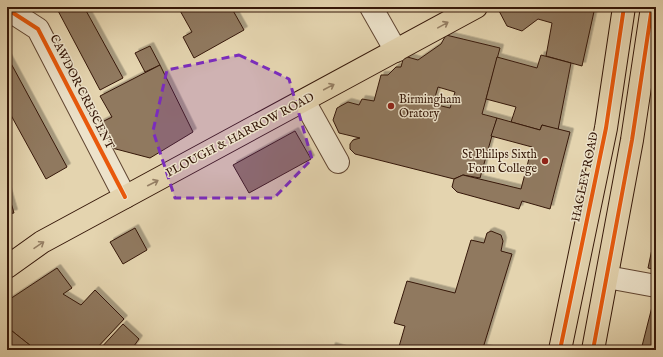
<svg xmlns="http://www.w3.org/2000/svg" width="663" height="357" viewBox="0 0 663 357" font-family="'IM FELL English',serif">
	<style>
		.building { fill: #90795f; stroke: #351708; fill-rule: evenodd; filter: url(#shadow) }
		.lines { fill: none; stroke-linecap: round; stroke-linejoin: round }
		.minor-casing { stroke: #614632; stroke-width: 24 }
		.major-casing { stroke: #351708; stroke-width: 24 }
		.highway-casing { stroke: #351708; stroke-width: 24 }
		.minor { stroke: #ede3cb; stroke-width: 22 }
		.major { stroke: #e4d4af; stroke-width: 22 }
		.highway { stroke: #e4d4af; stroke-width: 22 }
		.cycleway-casing { stroke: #ede3cb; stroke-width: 6 }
		.cycleway { stroke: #e8590c; stroke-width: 4 }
		.oneway { stroke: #957f64 }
		.marked { fill: #7b2cbf; fill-opacity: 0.2; stroke: #7b2cbf; stroke-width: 3; stroke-dasharray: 8 5; stroke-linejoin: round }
		.poi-dot { fill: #8f2418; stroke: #ede3cb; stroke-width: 1.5 }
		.labels { text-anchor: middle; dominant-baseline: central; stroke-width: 3; stroke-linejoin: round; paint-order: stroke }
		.street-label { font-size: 12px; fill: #351708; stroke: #ede3cb }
		.poi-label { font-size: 12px; fill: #351708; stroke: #ede3cb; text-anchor: start }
	</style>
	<defs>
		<filter id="shadow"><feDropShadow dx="3.5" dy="-3.5" stdDeviation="0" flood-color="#0004"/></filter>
	</defs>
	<rect width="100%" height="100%" fill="#e4d4af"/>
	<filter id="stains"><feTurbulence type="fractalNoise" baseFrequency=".005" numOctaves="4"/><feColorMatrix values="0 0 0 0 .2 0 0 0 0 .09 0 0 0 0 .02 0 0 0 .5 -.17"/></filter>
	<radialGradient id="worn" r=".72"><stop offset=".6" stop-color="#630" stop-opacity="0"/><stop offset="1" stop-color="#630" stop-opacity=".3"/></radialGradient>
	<!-- building -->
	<g class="building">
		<path d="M56,7H84L123,78L100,90Z"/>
		<path d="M178,7H231L244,30L194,58L183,37L192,32Z"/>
		<path d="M502,7H595L582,66L546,56L552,23L538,19L522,31L507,26L498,9Z"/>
		<path d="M446,35L500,48L482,114L497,118L480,178L463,175L454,179L355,154L350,149V144L353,140L360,138L339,133L333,120L337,108L348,102L359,105L362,99L374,101L381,75H388L396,67H401L404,56L418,60L441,44ZM438,87L455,92L450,108L433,104Z"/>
		<path d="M150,46L160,65L145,72L135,53Z"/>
		<path d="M541,55L571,63L558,130L542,125L540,130L511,122L516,107L486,99L497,57L537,68Z"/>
		<path d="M7,56L67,167L46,179L7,108Z"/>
		<path d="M160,65L193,132L150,158L112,148L100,123L112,117L100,96Z"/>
		<path d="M497,118L540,130L542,125L570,132L550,209L522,201L519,209L457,192L452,187L454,179L463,175L521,189L532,147L491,136Z"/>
		<path d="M295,131L311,159L249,193L233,165Z"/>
		<path d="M7,189L14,213L7,214Z"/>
		<path d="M135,228L147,250L123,264L110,242Z"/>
		<path d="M491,231L501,235L503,241L501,251L512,254L483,348L492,350H398L405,326L394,323L407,281L455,293L471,240L484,243L487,233Z"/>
		<path d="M655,235L656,236V270L648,268Z"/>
		<path d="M57,268L72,288L63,294L81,305L95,290L124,319L95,350H36L7,327V301Z"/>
		<path d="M654,299H656V350H641Z"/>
		<path d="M123,324L139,339L131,350H99Z"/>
		<path d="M7,327L36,350H7Z"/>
		<path d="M332,346L345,350H331Z"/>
	</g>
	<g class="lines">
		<defs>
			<g id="minor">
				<path d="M371,7L396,51"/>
				<path d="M7,9L38,29L125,197"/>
				<path d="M304,101L338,162"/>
				<path d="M607,277L656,286"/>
			</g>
			<path id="major" d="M7,267L42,242L476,7"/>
			<g id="highway">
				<path d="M560,350L606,128L624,7"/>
				<path d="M593,350L632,140L652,7"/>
			</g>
		</defs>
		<!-- minor casing -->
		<use href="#minor" class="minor-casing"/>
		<!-- major casing -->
		<use href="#major" class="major-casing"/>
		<!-- highway casing -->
		<use href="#highway" class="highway-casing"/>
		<!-- minor -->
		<use href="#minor" class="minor"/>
		<!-- major -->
		<use href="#major" class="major"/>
		<!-- highway -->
		<use href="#highway" class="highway"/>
		<defs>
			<g id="cycleway">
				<path d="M7,9L38,29L125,197"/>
				<path d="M560,350L606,128L624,7"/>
				<path d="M593,350L632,140L652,7"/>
			</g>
		</defs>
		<!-- cycleway casing -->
		<use href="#cycleway" class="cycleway-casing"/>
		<!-- cycleway -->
		<use href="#cycleway" class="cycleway"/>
	</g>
	<!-- one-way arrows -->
	<defs><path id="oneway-shaft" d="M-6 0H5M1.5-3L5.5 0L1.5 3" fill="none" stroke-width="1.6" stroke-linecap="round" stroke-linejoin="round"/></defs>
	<g class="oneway">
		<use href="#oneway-shaft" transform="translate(443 25) rotate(-29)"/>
		<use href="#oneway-shaft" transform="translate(329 87) rotate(-28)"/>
		<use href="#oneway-shaft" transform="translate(153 183) rotate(-27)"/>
		<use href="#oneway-shaft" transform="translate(39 245) rotate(-34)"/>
	</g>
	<!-- marked area -->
	<path class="marked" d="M239,55L289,79L312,159L274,198H175L153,131L167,70Z"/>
	<!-- markers -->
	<g class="poi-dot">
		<circle cx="391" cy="106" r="4"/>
		<circle cx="545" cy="161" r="4"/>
	</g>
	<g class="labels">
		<!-- street labels -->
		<g class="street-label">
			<text transform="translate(82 92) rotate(63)">CAWDOR CRESCENT</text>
			<text transform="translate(240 135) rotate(-28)">PLOUGH &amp; HARROW ROAD</text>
			<text transform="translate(585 177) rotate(-78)">HAGLEY ROAD</text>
		</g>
		<!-- poi labels -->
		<g class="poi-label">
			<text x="399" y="99">Birmingham<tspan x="399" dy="14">Oratory</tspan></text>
			<text x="537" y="154" text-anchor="end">St Philips Sixth<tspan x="537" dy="14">Form College</tspan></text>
		</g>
	</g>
	<!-- margin -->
	<rect width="663" height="357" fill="none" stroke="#e4d4af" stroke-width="24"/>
	<rect x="8" y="8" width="647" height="341" fill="none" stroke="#351708" stroke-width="2"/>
	<rect x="12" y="12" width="639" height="333" fill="none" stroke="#351708"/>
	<rect width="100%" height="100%" filter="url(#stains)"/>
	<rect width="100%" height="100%" fill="url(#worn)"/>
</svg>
